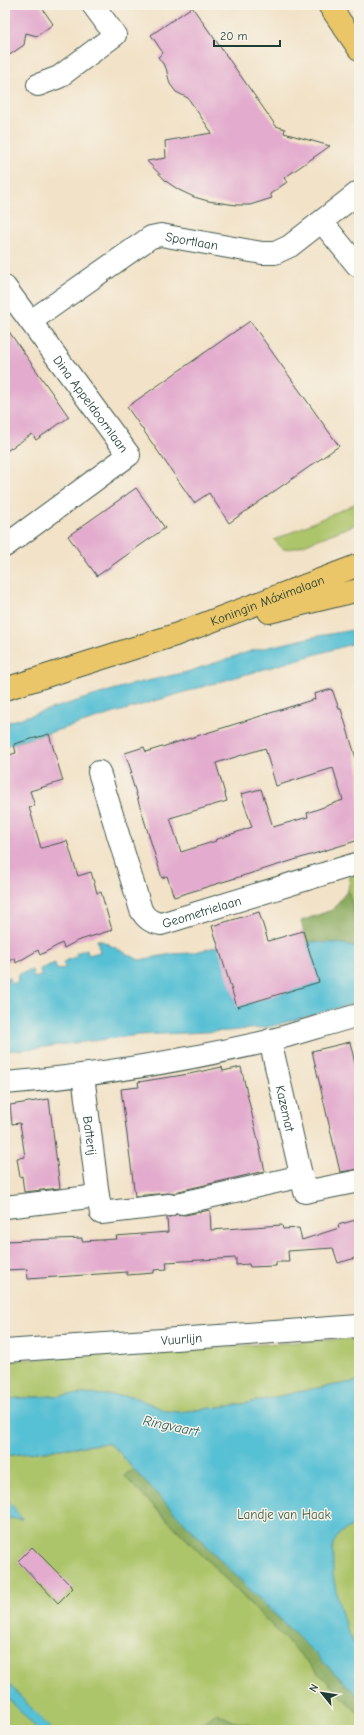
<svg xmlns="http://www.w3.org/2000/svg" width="364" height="1735" viewBox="0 0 364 1735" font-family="'Comic Neue',sans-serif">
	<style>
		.green { fill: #adc56a; stroke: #66814f }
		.forest { fill: #8aaa5e; stroke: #547449 }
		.water { fill: #57c0d4; stroke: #3b7e84 }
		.building { fill: #e3abce; fill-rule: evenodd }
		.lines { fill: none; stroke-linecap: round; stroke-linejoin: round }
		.minor-casing { stroke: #3f564a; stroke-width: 24 }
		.major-casing { stroke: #3f564a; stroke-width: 24 }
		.minor { stroke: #fff; stroke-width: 22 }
		.major { stroke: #ebc669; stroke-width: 22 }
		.labels { text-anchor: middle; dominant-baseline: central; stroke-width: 3; stroke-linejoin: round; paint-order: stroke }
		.street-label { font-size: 13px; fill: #1f3d34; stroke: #f7f3e8 }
		.park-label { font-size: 13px; fill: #3b583f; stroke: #f7f3e8 }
		.water-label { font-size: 14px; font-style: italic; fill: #2d5e5c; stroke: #f7f3e8 }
	</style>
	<rect width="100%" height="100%" fill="#f7f3e8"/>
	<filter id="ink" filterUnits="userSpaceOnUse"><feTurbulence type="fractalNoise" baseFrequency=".025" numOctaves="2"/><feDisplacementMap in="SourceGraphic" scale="8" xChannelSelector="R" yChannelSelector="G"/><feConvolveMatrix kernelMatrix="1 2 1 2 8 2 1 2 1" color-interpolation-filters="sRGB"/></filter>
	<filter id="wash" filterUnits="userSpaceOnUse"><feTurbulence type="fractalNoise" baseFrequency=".012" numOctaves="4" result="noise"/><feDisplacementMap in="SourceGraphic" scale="16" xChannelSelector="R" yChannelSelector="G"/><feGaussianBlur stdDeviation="0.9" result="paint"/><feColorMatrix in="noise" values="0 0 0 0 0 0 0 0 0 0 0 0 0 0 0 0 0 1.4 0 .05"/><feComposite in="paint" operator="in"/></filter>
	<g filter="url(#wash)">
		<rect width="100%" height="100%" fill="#f2e2c7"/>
		<!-- green -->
		<g class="green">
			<path d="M359,502V523L296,548L283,549L274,540Z"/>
			<path d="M359,871V933L348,890L351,873Z"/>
			<path d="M359,1338V1381L312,1389L243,1404L180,1412L166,1411L132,1396L83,1394L5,1399V1361Z"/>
			<path d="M359,1433V1692L122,1456L133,1469L124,1476L359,1714V1730H261L255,1725L235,1722L216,1713L192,1730H5V1518L21,1519L5,1496V1456L108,1443L118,1451Z"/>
		</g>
		<!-- forest -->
		<g class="forest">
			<path d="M348,890L359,933V947L338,943L306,942L301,921L332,910Z"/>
			<path d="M133,1469L232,1572L359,1697V1714L124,1476Z"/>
			<path d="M216,1713L235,1722L255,1725L261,1730H192Z"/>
		</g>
		<!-- water -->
		<g class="water">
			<path d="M359,629V642L198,688L5,746V723L129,685L187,672L251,651L318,636Z"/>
			<path d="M97,940H100L139,960L172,954L191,953L219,946L306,942L338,943L359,947V1002L269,1027L228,1031L139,1035L20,1050L5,1051V978L9,977L11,984L18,982L17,975L32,970L34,978L41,976L40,969L55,963L57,970L65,968L63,962L77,956L76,953L87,949L88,955L100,952Z"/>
			<path d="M359,1381V1521L339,1534L333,1544V1575L339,1604L347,1630L359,1653V1697L232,1572L133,1469L118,1451L108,1443L5,1456V1399L83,1394L132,1396L166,1411L180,1412L243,1404L312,1389Z"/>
			<path d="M5,1496L22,1519L5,1518Z"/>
			<path d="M5,1680L52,1730H38L5,1695Z"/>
		</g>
		<g id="blocks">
			<!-- building -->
			<g class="building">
				<path d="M5,5H40L53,24L37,36L26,33L24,45L5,58Z"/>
				<path d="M192,7L276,126L285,129L284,133L330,146L284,178L287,182L270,194L272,198L250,205H236L208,201L194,197L179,190L167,182L147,161L166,158L165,141L212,133L188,98L176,92L170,84L166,68L158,57L163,53L151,35Z"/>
				<path d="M250,321L339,446L229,523L209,493L194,503L127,407Z"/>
				<path d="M5,326L69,417L36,440L32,434L5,452Z"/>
				<path d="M136,488L165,528L97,576L68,536Z"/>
				<path d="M332,689L339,709H341L359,768V840L174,897L167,876L162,878L130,774L132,773L125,753L144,747L146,752L162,747L315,699L314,694ZM265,748L276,786L333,768L343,800L307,813L308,817L273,827L261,789L241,794L252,827L215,840L216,841L181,852L170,818L227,801L216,763Z"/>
				<path d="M49,734L63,781L30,791L35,806L29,807L41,848L67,841L78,876L91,872L97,893L101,892L112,930L77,941L64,948L62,943L40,955L38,950L16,963L15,958L5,963V756L16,753L14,744Z"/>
				<path d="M259,912L268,941L303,931L319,982L237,1007L212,926Z"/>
				<path d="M350,1042L359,1081V1097L355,1098L359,1115V1169L340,1172L312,1051Z"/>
				<path d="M222,1067L223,1071L241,1067L265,1171L179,1191L174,1194L168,1193L135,1196L121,1089L139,1087L138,1082L189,1074Z"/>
				<path d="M49,1099L60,1188L24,1192L22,1176L20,1177L17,1158L25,1157L20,1123L12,1124L10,1105Z"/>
				<path d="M210,1210L211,1230L282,1225L283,1229L299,1228L302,1240L339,1228L338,1225L359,1219V1257L338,1263L333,1248L288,1251L289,1262H276V1266L250,1267L249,1264L236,1265V1258L166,1262L167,1269L154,1270V1273L127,1275V1272L28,1279L27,1269L5,1270V1241L82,1238V1241L117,1239L116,1236L168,1232L167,1218L177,1214L185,1215Z"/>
				<path d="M32,1547L73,1588L58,1603L18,1561Z"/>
			</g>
		</g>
	</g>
	<g filter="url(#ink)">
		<use href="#blocks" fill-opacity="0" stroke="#3f564a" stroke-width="1"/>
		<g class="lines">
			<defs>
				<g id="minor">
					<path d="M38,85L59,77L115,35L93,5"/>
					<path d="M322,222L357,265"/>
					<path id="s1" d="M5,287L129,455L5,546"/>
					<path id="s2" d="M31,321L151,237L161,235L262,253H275L290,246L359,192"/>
					<path id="s3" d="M99,772L141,910C146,919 151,922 161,924L359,863"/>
					<path id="s4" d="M270,1040L305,1192L359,1181"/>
					<path id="s5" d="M83,1075L98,1196"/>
					<path d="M5,1083C94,1076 182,1061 269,1041C299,1033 329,1023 359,1015"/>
					<path d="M182,1203L302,1176"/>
					<path d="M5,1207L98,1196L101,1213L169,1205"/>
					<path id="s6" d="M5,1351L359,1326"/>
				</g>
				<g id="major">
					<path d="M329,5L359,49"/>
					<path d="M269,612L359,590"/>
					<path id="s7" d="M5,689L175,635L359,565"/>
				</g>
			</defs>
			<!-- minor casing -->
			<use href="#minor" class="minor-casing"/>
			<!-- major casing -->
			<use href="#major" class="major-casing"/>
			<!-- minor -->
			<use href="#minor" class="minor"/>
			<!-- major -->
			<use href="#major" class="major"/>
		</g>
	</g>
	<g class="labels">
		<!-- street labels -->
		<g class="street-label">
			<text stroke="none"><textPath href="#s2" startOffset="188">Sportlaan</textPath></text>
			<text stroke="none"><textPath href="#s1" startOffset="145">Dina Appeldoornlaan</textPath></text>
			<text stroke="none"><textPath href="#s7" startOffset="277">Koningin Máximalaan</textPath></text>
			<text stroke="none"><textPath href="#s3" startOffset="212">Geometrielaan</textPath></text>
			<text stroke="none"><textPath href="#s4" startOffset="70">Kazemat</textPath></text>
			<text stroke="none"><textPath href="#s5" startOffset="61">Batterij</textPath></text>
			<text stroke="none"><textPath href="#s6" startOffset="177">Vuurlijn</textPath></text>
		</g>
		<!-- park labels -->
		<g class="park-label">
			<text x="284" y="1514">Landje van Haak</text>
		</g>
		<!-- water labels -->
		<g class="water-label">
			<text transform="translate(171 1426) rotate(12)">Ringvaart</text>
		</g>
	</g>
	<!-- margin -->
	<rect width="364" height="1735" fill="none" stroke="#f7f3e8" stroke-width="20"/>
	<!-- north arrow -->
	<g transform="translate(322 1693) rotate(300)" stroke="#f7f3e8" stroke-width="3" paint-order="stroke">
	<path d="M0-3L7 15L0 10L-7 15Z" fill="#1f3d34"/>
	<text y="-6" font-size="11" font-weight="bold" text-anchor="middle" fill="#1f3d34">N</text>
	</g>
	<!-- scale -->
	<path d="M214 40v6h66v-6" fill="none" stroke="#1f3d34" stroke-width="2"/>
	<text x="220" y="40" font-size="12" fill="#1f3d34" stroke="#f7f3e8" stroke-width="3" paint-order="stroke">20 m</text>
</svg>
